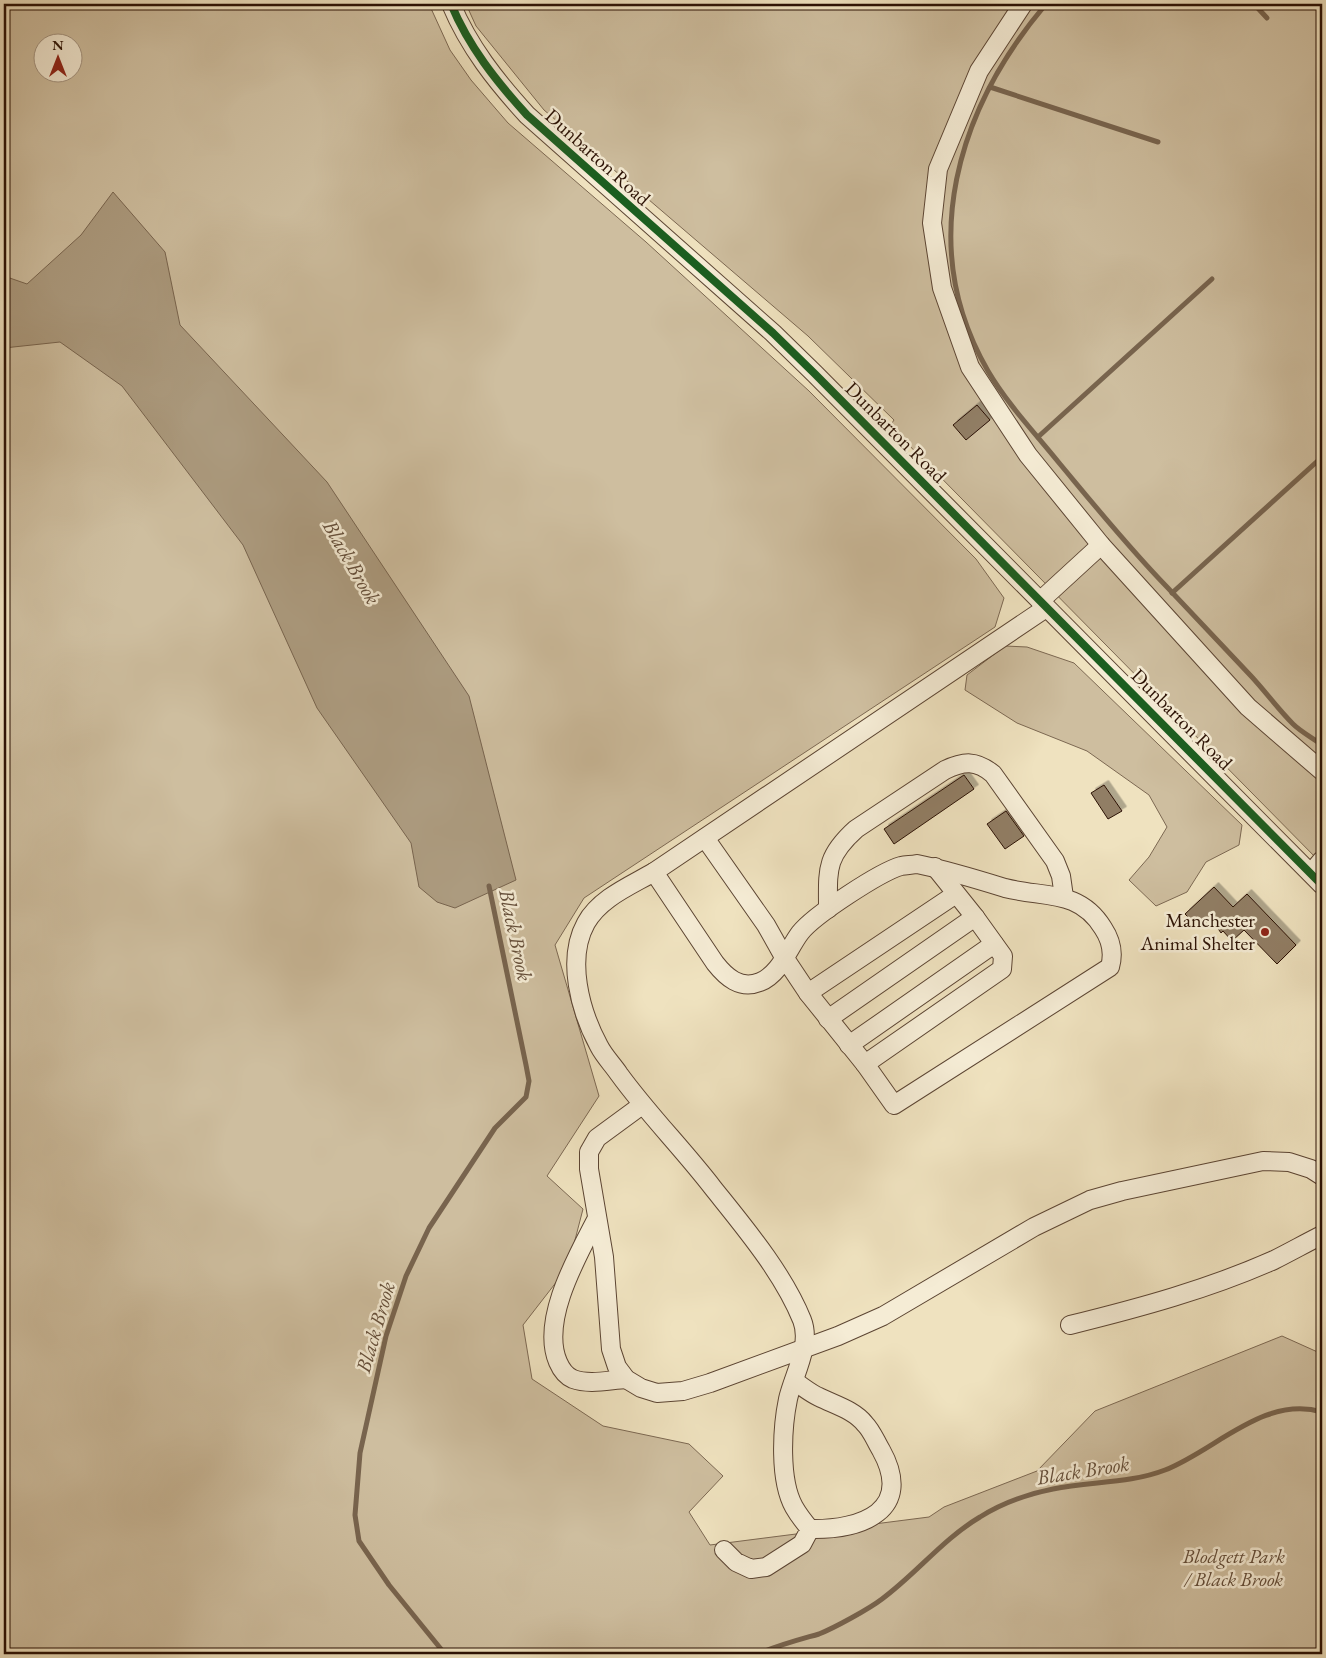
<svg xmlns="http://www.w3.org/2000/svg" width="1326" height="1658" viewBox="0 0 1326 1658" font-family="'EB Garamond',serif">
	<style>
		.green { fill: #cebe9f; stroke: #7c6852; fill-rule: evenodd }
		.water { fill: #ac9b7f; stroke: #78644e }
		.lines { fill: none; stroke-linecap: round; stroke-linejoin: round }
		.stream { stroke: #78644e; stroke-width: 5 }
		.building { fill: #917e65; stroke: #2b1104; filter: url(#shadow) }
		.minor-casing { stroke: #5c4533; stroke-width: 20 }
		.minor { stroke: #f5ecd5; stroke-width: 18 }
		.cycleway-casing { stroke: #f5ecd5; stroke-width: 11 }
		.cycleway { stroke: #1b5e20; stroke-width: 8 }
		.poi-dot { fill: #8f2418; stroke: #f5ecd5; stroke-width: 2 }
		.labels { text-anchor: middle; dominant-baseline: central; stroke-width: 5; stroke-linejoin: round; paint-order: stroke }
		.street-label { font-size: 20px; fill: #2b1104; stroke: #f5ecd5 }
		.poi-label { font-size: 20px; fill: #2b1104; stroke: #f5ecd5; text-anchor: end }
		.park-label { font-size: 20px; font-style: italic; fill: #644e3a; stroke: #f5ecd5 }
		.water-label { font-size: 21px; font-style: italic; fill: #654f3b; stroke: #f5ecd5 }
	</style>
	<defs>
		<filter id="shadow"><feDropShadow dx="4.5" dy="-4.5" stdDeviation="0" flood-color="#0004"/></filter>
	</defs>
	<rect width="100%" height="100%" fill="#efe2bf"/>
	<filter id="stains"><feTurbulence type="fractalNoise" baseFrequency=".004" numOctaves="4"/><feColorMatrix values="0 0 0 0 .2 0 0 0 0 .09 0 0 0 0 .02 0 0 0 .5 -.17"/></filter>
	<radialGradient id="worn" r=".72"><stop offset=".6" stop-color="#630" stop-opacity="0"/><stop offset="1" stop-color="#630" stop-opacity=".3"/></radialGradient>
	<!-- green -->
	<g class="green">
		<path d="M4,4H429L450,50L471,80L508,123L646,242L809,391L976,559L1004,598L995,627L584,898L555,945L599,1096L547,1176L583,1209L568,1267L523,1325L532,1379L603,1426L689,1444L723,1476L689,1512L710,1545L929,1517L944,1507L1037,1471L1095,1411L1282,1336L1322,1354V1654H4ZM42,42H72V72H42Z"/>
		<path d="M466,4H1322V864L890,426L894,420L808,336L544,110L476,26Z"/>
		<path d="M1005,646L1027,647L1074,663L1242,825L1239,845L1206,862L1187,892L1156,906L1129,880L1149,857L1167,827L1149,795L1087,751L1017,723L965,690L967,675Z"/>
	</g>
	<!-- water -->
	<path class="water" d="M113,192L165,252L180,325L327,482L469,696L516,880L455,908L437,902L419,887L411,843L317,708L243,545L122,386L60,342L4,348V276L27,284L81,235Z"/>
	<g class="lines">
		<!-- stream -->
		<g class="stream">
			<path d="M1046,4C958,108 915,245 988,371C1008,405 1036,434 1060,464C1095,506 1129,548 1167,587C1195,617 1223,646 1251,676C1265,691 1278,709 1293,724C1301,732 1313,738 1322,745"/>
			<path d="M1254,4L1267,18"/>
			<path d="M990,87L1158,142"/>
			<path d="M1038,437L1212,279"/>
			<path d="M1172,593L1322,457"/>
			<path d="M445,1654L389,1585L359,1541L355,1515L360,1453L386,1336L406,1276L429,1228L495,1128L526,1097L529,1081L526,1065L489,886"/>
			<path d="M758,1654C778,1645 798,1640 819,1634C834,1628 869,1609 882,1599C916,1574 943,1539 980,1517C1002,1503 1028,1494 1053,1489C1090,1481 1129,1484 1165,1470C1216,1450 1264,1395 1322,1412"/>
		</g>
	</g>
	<!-- building -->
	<g class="building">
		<path d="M977,405L990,420L966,440L953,425Z"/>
		<path d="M964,775L974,789L894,844L884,829Z"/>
		<path d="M1104,785L1122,811L1108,819L1091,793Z"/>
		<path d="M1006,811L1024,836L1005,849L987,824Z"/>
		<path d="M1214,887L1233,907L1247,894L1296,945L1277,964L1244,930L1232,941L1223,931L1221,933L1211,918L1200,929L1185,914Z"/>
	</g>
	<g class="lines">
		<defs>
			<g id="minor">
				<path d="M451,4C469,47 496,81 527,115L773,333L815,374L1322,885"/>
				<path d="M1023,4L979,71L938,169L932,223L942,288L970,367L1028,455L1101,545L1248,707L1322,771"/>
				<path d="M1040,601L1101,545"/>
				<path d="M654,872L715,963C726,977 740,990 760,982C780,974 788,949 800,933C814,915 880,872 901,866C906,865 912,865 917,864C947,870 976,879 1005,888C1044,898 1079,889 1103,928C1111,940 1114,953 1110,967L894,1105L865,1064L808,993L784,957L766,925L705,838"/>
				<path d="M1311,873L1322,860"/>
				<path d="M828,909C828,870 825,857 856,829L945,770C964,761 976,760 993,774L1055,861L1061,876L1064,897"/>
				<path d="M808,993L956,894"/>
				<path d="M828,1019L975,917"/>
				<path d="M849,1045L994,944"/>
				<path d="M865,1064L1002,969L1003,956L975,917L935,867"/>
				<path d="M642,1105L597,1138L589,1152V1169L604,1257L611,1349L617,1367L626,1379L641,1388L657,1393L683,1391L710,1383L838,1336L883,1316L1034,1227L1090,1200L1122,1191L1263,1161L1289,1162L1311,1169L1322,1176"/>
				<path d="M597,1218C578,1255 540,1320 558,1362C561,1369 566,1376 573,1379C589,1385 609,1380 626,1379"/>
				<path d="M1070,1325C1139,1308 1209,1289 1274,1260C1290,1252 1306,1243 1322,1235"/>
				<path d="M794,1381C802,1386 810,1393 819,1397C835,1405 854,1410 865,1424C872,1431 876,1442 881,1450C915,1511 861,1530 810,1529"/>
				<path d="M724,1550L736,1562L751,1569L766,1567L802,1544L810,1529C804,1522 798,1514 794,1507C779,1480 782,1428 788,1399C793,1376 812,1345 802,1320C783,1273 745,1228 713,1188C683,1149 648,1114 619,1074C613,1065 604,1056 599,1046C580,1011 566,959 586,923C600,898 630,886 654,872L1046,608"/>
			</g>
		</defs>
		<!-- minor casing -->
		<use href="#minor" class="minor-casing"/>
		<!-- minor -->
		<use href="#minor" class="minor"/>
		<defs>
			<path id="cycleway" d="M451,4C469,47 496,81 527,115L773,333L815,374L1322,885"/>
		</defs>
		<!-- cycleway casing -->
		<use href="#cycleway" class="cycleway-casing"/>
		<!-- cycleway -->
		<use href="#cycleway" class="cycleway"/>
	</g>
	<!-- markers -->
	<circle class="poi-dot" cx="1265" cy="932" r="5"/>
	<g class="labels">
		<!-- street labels -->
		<g class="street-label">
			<text transform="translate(598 157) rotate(42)">Dunbarton Road</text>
			<text transform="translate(896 432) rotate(45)">Dunbarton Road</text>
			<text transform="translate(1182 719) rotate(45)">Dunbarton Road</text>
		</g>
		<!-- poi labels -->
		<g class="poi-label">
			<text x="1255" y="920">Manchester<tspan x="1255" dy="23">Animal Shelter</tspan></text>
		</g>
		<!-- park labels -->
		<g class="park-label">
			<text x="1234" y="1556">Blodgett Park<tspan x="1234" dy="23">/ Black Brook</tspan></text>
		</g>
		<!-- water labels -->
		<g class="water-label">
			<text transform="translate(352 562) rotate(60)">Black Brook</text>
			<text transform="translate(516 935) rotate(78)">Black Brook</text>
			<text transform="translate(375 1327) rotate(-74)">Black Brook</text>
			<text transform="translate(1083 1470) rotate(-9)">Black Brook</text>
		</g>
	</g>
	<!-- margin -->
	<rect width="1326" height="1658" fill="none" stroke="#efe2bf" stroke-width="20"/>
	<rect x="5" y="5" width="1316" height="1648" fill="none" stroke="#2b1104" stroke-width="2.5"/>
	<rect x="10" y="10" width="1306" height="1638" fill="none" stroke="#2b1104"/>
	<!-- north arrow -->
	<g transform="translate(58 58)"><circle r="24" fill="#f5ecd5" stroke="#a49481"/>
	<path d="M0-4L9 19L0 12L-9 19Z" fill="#8f2418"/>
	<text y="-8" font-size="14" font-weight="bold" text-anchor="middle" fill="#2b1104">N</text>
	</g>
	<rect width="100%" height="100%" filter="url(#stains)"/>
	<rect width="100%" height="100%" fill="url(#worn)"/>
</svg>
